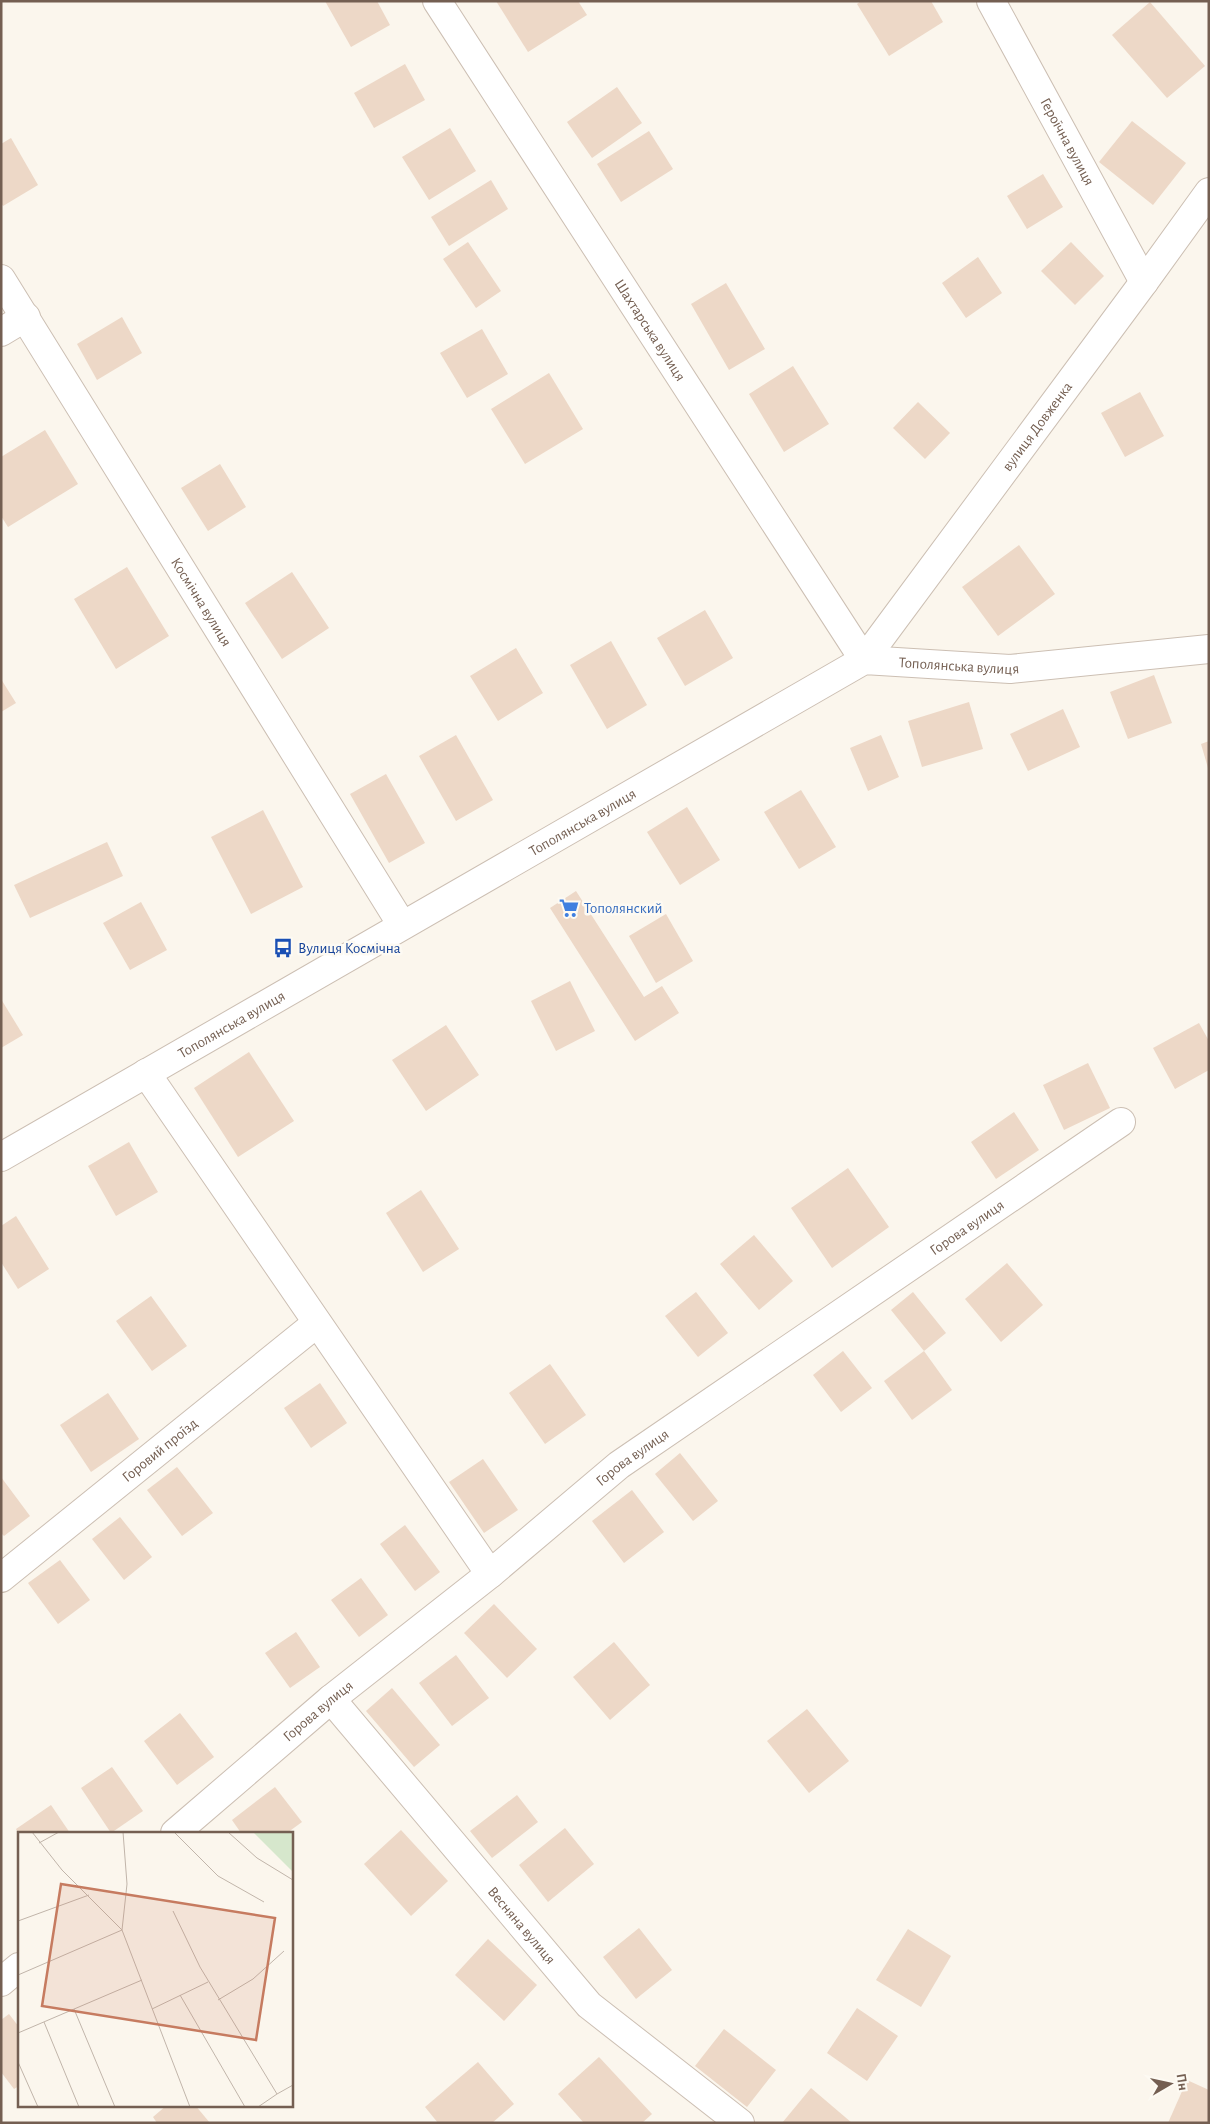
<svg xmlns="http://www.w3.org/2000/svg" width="1210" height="2124" viewBox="0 0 1210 2124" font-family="'Alegreya Sans',sans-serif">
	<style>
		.building { fill: #edd8c7 }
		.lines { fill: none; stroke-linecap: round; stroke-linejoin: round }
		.minor-casing { stroke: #ccbfb3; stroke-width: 30 }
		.minor { stroke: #fff; stroke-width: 28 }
		.labels { text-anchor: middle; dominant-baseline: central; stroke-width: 5; stroke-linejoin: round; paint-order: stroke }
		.street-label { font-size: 15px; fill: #745f52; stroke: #fdfaf3 }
		.shop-label { font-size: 15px; fill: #366cbe; stroke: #fdfaf3; text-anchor: start }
		.transit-label { font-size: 15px; fill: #164399; stroke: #fdfaf3; text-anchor: start }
		.inset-road { fill: none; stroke: #c1b5aa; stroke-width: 1 }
		.view { fill: #c67b60; fill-opacity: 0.15; stroke: #c67b60; stroke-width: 2.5 }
		.inset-edge { fill: none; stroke: #745f52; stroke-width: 2.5 }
	</style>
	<rect width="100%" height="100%" fill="#fbf6ed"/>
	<!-- building -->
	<g class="building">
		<path d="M325,1H377L390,25L351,47Z"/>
		<path d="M496,1H578L587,15L528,52Z"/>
		<path d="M861,1H931L943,22L889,56L857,4Z"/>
		<path d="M1150,2L1205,66L1167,98L1112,35Z"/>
		<path d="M405,64L425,100L374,128L354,93Z"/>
		<path d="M617,87L642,123L592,158L567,122Z"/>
		<path d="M1132,121L1186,163L1153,205L1099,162Z"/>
		<path d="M450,128L476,171L429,200L402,157Z"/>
		<path d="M649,131L673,169L621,202L597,164Z"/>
		<path d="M11,138L38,185L3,206L1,203V144Z"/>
		<path d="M1043,174L1063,207L1027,229L1007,196Z"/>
		<path d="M491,180L508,209L449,246L431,217Z"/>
		<path d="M468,242L501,291L476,308L443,259Z"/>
		<path d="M1071,242L1104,276L1075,305L1041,271Z"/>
		<path d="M978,257L1002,293L966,318L942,283Z"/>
		<path d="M726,283L765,349L729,370L691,304Z"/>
		<path d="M122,317L142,353L97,380L77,344Z"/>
		<path d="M482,329L508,374L467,398L440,353Z"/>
		<path d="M793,366L829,424L784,452L749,394Z"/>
		<path d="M549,373L583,429L525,464L491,409Z"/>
		<path d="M1140,392L1164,436L1125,457L1101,413Z"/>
		<path d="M918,402L950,433L925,459L893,428Z"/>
		<path d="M45,430L78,484L8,527L1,516V457Z"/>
		<path d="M220,464L246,507L208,531L181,488Z"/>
		<path d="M1019,545L1055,594L998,636L962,587Z"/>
		<path d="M127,567L169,636L116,669L74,599Z"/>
		<path d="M292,572L329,628L282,659L245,603Z"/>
		<path d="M705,610L733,658L685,686L657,638Z"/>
		<path d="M611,641L647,705L607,729L570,665Z"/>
		<path d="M516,648L543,693L498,721L470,676Z"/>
		<path d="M1154,675L1172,723L1128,739L1110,692Z"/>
		<path d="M1,679L16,703L1,712Z"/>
		<path d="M969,702L983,749L922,767L908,721Z"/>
		<path d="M1063,709L1080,747L1028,771L1010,734Z"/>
		<path d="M456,735L493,800L456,821L419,756Z"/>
		<path d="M881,735L899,777L868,791L850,748Z"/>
		<path d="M1209,741V768H1208L1201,744Z"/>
		<path d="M386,774L425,843L389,863L350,794Z"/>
		<path d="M801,790L836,847L799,869L764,812Z"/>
		<path d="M687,807L720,860L680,885L647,832Z"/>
		<path d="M263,810L303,887L251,914L211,837Z"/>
		<path d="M107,842L123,876L30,918L14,885Z"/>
		<path d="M576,891L644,997L662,986L679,1013L635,1041L550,908Z"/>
		<path d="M141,902L167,950L130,970L103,923Z"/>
		<path d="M666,914L693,961L656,983L629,936Z"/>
		<path d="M570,981L595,1031L556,1051L531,1001Z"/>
		<path d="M1,999L23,1035L1,1048Z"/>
		<path d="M1199,1023L1209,1041V1070L1175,1089L1153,1048Z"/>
		<path d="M446,1025L479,1075L426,1111L392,1060Z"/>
		<path d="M249,1052L294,1121L238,1157L194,1088Z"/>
		<path d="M1088,1063L1110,1108L1064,1130L1043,1085Z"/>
		<path d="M1014,1112L1039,1150L996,1179L971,1142Z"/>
		<path d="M129,1142L158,1192L116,1216L88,1166Z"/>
		<path d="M848,1168L889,1227L832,1268L791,1208Z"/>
		<path d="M421,1190L459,1249L423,1272L386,1213Z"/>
		<path d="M16,1216L49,1269L18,1289L1,1262V1226Z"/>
		<path d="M754,1235L793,1281L759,1310L720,1264Z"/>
		<path d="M1007,1263L1043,1305L1001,1342L965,1299Z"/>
		<path d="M696,1292L728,1333L698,1357L665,1316Z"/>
		<path d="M913,1292L946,1333L924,1351L891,1310Z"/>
		<path d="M151,1296L187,1346L152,1371L116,1321Z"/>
		<path d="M843,1351L872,1388L841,1412L813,1375Z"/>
		<path d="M924,1351L952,1390L912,1420L884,1381Z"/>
		<path d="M550,1364L586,1415L545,1444L509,1393Z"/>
		<path d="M320,1383L347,1423L311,1448L284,1408Z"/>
		<path d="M108,1393L139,1439L91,1472L60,1425Z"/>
		<path d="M680,1453L718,1501L693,1521L655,1474Z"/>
		<path d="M483,1459L518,1510L484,1533L449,1482Z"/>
		<path d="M177,1467L213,1513L182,1536L147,1490Z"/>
		<path d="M1,1477L30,1516L4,1536L1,1533Z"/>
		<path d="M632,1490L664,1532L624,1563L592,1521Z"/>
		<path d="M120,1517L152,1557L124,1580L92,1539Z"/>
		<path d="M405,1525L440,1572L415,1591L380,1544Z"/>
		<path d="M60,1560L90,1600L58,1624L28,1583Z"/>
		<path d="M361,1578L388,1615L359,1637L331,1600Z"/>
		<path d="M494,1604L537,1649L507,1678L464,1633Z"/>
		<path d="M296,1632L320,1667L290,1688L265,1653Z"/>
		<path d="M614,1642L650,1685L610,1720L573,1677Z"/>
		<path d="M456,1655L489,1698L452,1726L419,1683Z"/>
		<path d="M392,1688L440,1745L414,1767L366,1711Z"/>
		<path d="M807,1709L849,1761L809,1793L767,1741Z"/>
		<path d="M180,1713L214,1757L177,1785L144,1741Z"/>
		<path d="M112,1767L143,1811L111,1833L81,1788Z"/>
		<path d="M275,1787L302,1822L287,1833H241L232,1820Z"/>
		<path d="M517,1795L538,1822L492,1858L470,1831Z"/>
		<path d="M51,1805L70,1833H18L16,1829Z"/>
		<path d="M565,1828L594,1864L548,1902L519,1865Z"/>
		<path d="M401,1830L448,1881L411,1916L364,1864Z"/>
		<path d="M639,1928L672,1970L636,1999L603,1957Z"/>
		<path d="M908,1929L951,1956L921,2007L876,1980Z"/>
		<path d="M488,1939L537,1985L504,2021L455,1975Z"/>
		<path d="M857,2008L898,2036L867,2081L827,2053Z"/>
		<path d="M9,2014L19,2027V2086L14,2089L1,2072V2020Z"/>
		<path d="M724,2029L776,2070L747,2107L695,2066Z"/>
		<path d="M599,2057L652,2114L642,2123H584L558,2094Z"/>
		<path d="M478,2062L514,2104L492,2123H438L425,2107Z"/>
		<path d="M1187,2080L1209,2090V2123H1168Z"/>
		<path d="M811,2088L852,2123H782Z"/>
		<path d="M167,2105H195L210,2123H157L153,2117Z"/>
	</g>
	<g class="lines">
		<defs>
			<g id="minor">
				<path id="s1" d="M437,1L864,660L1144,282L1209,192"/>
				<path id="s2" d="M991,1L1144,282"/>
				<path id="s3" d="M1,279L402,925"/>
				<path d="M1,332L26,317"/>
				<path d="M146,1073L490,1574"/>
				<path id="s4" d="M1,1157L864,660L1010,669L1209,649"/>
				<path id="s5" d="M1,1578L317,1323"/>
				<path id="s6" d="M331,1699L589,2005L740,2123"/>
				<path id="s7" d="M175,1833L331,1699L490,1574L619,1465L1121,1122"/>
				<path d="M1,1982L19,1967"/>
			</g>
		</defs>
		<!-- minor casing -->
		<use href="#minor" class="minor-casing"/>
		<!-- minor -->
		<use href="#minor" class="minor"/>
	</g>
	<!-- icons -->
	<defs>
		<symbol id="supermarket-bare" viewBox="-9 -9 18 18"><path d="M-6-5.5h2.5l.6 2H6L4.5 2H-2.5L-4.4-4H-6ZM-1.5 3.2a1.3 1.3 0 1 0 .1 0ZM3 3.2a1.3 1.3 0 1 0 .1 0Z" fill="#3f7fe0" stroke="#fdfaf3" stroke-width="2.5" paint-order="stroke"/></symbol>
		<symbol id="bus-bare" viewBox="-9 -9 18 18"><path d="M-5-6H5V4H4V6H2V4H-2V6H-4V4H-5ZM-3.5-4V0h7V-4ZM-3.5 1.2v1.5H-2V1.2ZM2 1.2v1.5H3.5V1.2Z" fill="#1a4fb4" stroke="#fdfaf3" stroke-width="2.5" paint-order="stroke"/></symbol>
	</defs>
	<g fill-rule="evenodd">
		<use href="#supermarket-bare" x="555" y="894" width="28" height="28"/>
		<use href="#bus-bare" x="269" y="934" width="28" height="28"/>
	</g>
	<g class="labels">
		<!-- street labels -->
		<g class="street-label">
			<text stroke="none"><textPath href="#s2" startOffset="160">Героїчна вулиця</textPath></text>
			<text stroke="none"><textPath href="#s1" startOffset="392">Шахтарська вулиця</textPath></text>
			<text stroke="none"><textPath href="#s1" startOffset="1076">вулиця Довженка</textPath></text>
			<text stroke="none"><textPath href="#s3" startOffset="380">Космічна вулиця</textPath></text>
			<text stroke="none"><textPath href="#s4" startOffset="1091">Тополянська вулиця</textPath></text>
			<text stroke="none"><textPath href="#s4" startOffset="671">Тополянська вулиця</textPath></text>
			<text stroke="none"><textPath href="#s4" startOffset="266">Тополянська вулиця</textPath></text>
			<text stroke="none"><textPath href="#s7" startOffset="998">Горова вулиця</textPath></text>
			<text stroke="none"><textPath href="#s5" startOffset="204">Горовий проїзд</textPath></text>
			<text stroke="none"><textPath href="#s7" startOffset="592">Горова вулиця</textPath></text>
			<text stroke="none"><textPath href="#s7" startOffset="188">Горова вулиця</textPath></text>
			<text stroke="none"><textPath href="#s6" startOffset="296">Весняна вулиця</textPath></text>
		</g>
		<!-- shop labels -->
		<g class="shop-label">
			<text x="584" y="908">Тополянский</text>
		</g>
		<!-- transit labels -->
		<g class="transit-label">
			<text x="298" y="948">Вулиця Космічна</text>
		</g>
	</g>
	<!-- overview -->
	<g transform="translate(18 1832)">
		<rect width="275" height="275" fill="#fbf6ed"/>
		<path d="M235,0H275V40Z" fill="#d6e7cc"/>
		<path class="inset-road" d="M105,0L109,52L104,98L172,275M156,0L200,44L246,70M210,0L239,26L275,48M21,11L41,0M155,79L182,135L259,262L275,253M0,89L71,63M0,143L104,98L44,38L14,0M162,163L227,275M200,168L235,147L266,119M56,177L97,275M134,177L190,150M26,190L61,275M0,201L124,148M0,230L20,275M240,275L259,262"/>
		<path class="view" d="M43,52L257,86L238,208L24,174Z"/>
		<rect width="275" height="275" class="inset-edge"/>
	</g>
	<!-- border -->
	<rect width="1210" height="2124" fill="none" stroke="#745f52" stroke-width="5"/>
	<!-- north arrow -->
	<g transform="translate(1170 2084) rotate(81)" stroke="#fdfaf3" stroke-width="4" paint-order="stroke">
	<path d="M0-4L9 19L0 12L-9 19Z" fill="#745f52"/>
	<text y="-8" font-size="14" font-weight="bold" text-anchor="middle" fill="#745f52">Пн</text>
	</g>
</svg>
